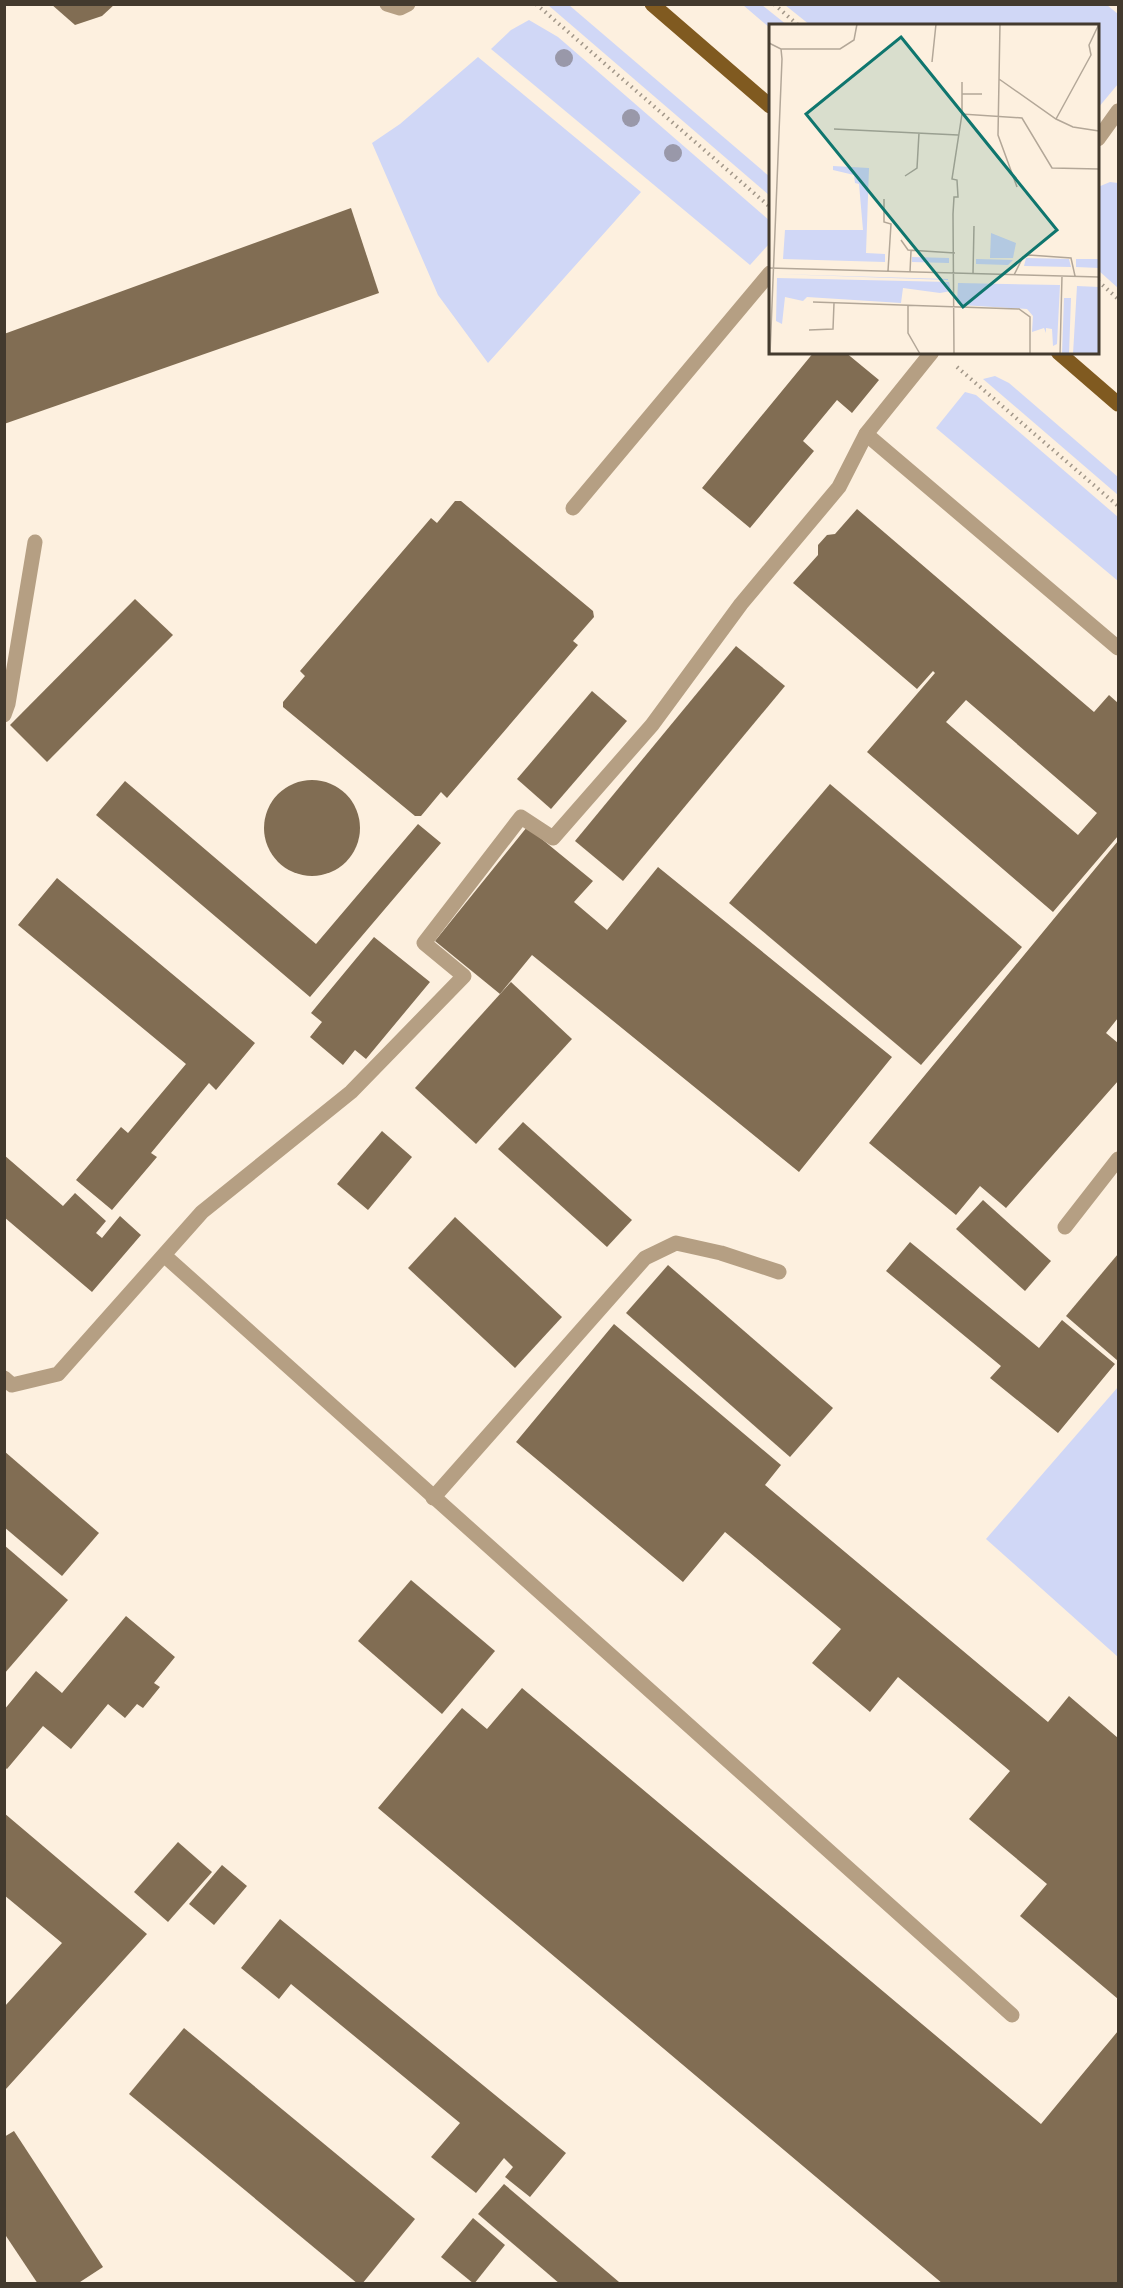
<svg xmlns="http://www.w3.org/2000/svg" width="1123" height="2288" viewBox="0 0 1123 2288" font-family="Lato,sans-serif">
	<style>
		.green { fill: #d0d7f6 }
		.building { fill: #816d53; fill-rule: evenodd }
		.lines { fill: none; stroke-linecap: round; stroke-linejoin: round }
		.path { stroke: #a29789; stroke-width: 4; stroke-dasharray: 1.5 4.5; stroke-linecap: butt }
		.minor { stroke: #b59f83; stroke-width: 15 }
		.major { stroke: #805a20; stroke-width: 15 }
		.tree { fill: #9998a9 }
		.inset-road { fill: none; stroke: #b3a798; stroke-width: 1.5 }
		.view { fill: #0f766e; fill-opacity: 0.15; stroke: #0f766e; stroke-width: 3 }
		.inset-edge { fill: none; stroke: #433a2e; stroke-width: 3 }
	</style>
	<rect width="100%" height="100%" fill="#fdf0df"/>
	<!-- green -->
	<g class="green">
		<path d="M548,5H569L770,177V196Z"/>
		<path d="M743,5H762L787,25L770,26V28Z"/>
		<path d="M785,5H1107L1118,14V84L1098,108V26L810,25Z"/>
		<path d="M529,20L558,37L770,221V243L750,265L491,49L511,30Z"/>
		<path d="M478,57L641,192L488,363L438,295L372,143L400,124Z"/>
		<path d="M1110,182L1118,183V288L1098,270V187Z"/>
		<path d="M995,376L1009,383L1118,477V495L983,379Z"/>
		<path d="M965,392L976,395L1118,517V581L936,428Z"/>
		<path d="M1118,1387V1657L986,1539Z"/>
	</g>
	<!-- building -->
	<g class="building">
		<path d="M51,4H115L102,16L75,25Z"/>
		<path d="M351,208L379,293L4,424V334Z"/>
		<path d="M814,352H845L879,380L852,413L837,400L803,441L814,451L750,528L702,488Z"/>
		<path d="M455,501H461L593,611L594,617L573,641L578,645L447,798L441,792L421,816H415L283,707V702L305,676L300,671L431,518L437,523Z"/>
		<path d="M857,509L1094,712L1109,695L1118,703V836L1053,912L867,752L935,673L933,671L917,689L793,583L818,555V545L827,535L835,534ZM966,700L1097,813L1078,835L946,722Z"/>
		<path d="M135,599L173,635L47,762L10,725Z"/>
		<path d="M736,646L785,686L623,881L575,841Z"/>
		<path d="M592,691L627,721L551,809L517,779Z"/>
		<circle cx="312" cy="828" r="48"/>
		<path d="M125,781L316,944L418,824L441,843L310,997L96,815Z"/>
		<path d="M830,784L1022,947L921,1065L729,903Z"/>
		<path d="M527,827L593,881L574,902L607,930L658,867L892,1057L799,1172L532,955L500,994L435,941Z"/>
		<path d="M1118,841V1018L1106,1033L1118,1043V1081L1006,1208L980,1186L956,1215L869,1143Z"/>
		<path d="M57,878L255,1043L216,1090L209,1083L151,1153L157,1157L112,1210L76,1180L121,1127L128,1133L186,1064L18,925Z"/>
		<path d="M374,937L430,982L366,1059L355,1050L343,1065L310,1037L322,1022L311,1013Z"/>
		<path d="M511,982L572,1039L476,1144L415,1088Z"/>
		<path d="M523,1122L632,1220L607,1247L498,1149Z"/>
		<path d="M382,1131L412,1157L368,1210L337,1184Z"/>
		<path d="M4,1155L63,1206L75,1193L106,1221L96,1233L102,1238L120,1216L141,1235L92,1292L4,1217Z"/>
		<path d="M983,1200L1051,1261L1025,1291L956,1229Z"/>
		<path d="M455,1217L562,1317L515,1368L408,1268Z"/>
		<path d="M910,1242L1039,1348L1062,1320L1115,1364L1058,1433L990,1378L1001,1366L886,1271Z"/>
		<path d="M1118,1254V1361L1066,1316Z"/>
		<path d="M668,1265L833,1408L790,1457L626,1313Z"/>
		<path d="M614,1324L781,1465L765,1485L1048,1722L1069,1696L1118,1738V1999L1020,1916L1047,1884L969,1819L1010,1771L898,1677L870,1712L812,1663L841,1629L725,1532L683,1582L516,1442Z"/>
		<path d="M4,1451L99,1533L62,1576L4,1527Z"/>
		<path d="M4,1545L68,1600L4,1674Z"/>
		<path d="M411,1580L495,1651L442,1714L358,1641Z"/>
		<path d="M126,1616L175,1657L154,1683L160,1687L143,1708L137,1704L125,1718L108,1704L71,1749L43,1726L7,1769L4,1767V1710L36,1671L62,1693Z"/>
		<path d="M522,1688L1041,2124L1118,2031V2284H943L378,1808L462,1708L487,1729Z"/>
		<path d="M4,1813L147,1934L5,2090V2006L62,1943L4,1895Z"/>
		<path d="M178,1842L212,1872L168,1922L134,1892Z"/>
		<path d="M222,1865L247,1886L214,1925L189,1904Z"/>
		<path d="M280,1919L566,2153L530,2197L505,2177L513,2167L504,2158L476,2193L431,2157L460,2123L291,1984L279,1999L241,1968Z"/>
		<path d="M184,2028L415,2219L362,2284H358L129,2094Z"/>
		<path d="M14,2131L103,2267L77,2284H38L4,2233V2137Z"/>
		<path d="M504,2184L619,2282L617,2284H560L478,2214Z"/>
		<path d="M473,2218L505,2245L474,2284L441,2257Z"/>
	</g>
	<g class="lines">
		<!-- path -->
		<g class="path">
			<path d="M536,4L770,207"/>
			<path d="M774,4L799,26"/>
			<path d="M1098,281L1118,299"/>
			<path d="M957,367L1118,506"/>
		</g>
		<!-- minor -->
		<g class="minor">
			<path d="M387,4L400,8L408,4"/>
			<path d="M1098,139L1118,111"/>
			<path d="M866,434L1118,648"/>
			<path d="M573,508L770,273"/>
			<path d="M4,715L8,704L35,542"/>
			<path d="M1065,1227L1118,1159"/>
			<path d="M165,1256L1012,2015"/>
			<path d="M4,1378L12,1385L58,1374L202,1212L351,1092L464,976L424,943L521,817L553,838L652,725L741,604L839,487L866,434L932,352"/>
			<path d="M433,1498L645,1258L676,1243L721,1253L779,1272"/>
		</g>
		<!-- major -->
		<g class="major">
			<path d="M652,4L770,106"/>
			<path d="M1058,352L1118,404"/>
		</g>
	</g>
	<!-- trees -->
	<g class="tree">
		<circle cx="564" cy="58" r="9"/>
		<circle cx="631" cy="118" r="9"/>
		<circle cx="673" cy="153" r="9"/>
	</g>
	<!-- overview -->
	<g transform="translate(769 24)">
		<rect width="330" height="330" fill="#fdf0df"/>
		<path d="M64,142L100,144L97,229L116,230V238L14,235L16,206H94L90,160L86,159L85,151L64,146ZM222,209L247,219L244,234H221ZM143,233L180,234V239L143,238ZM257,234L300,235L302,243L255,242ZM207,235L244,236L239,241L207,240ZM307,235H330V244L307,243ZM8,250L179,255V256ZM8,254L180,258L182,267L171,269L134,264L132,279L38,273L34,277L16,273L13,300L7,297ZM189,259L291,261L288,320L284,322L283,305L277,304V309L275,304L263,308L264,292L258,285L192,281L188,279ZM308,262L330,263V330H304ZM295,274H302L300,330H293Z" fill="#d0d7f6"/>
		<path class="inset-road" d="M231,0L229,111L248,163M0,19L12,25L13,35L1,330M12,25H71L85,16L88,0M163,38L167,0M230,55L287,95L304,103L330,107M193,70H213M193,90V58M287,95L322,31L320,21L330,0M65,105L189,111M136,152L148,144L150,109M115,175V198L122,200L119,247M132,216L139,226L186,229M0,244L330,253M141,248L142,227M204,250L205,202M245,251L254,233L260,231L302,234L306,252M44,278L250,285L261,293V330M139,282V309L151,330M40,306L64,305L65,279M185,330L184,190L185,173H189L188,156L183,155L193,90L253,94L283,144L330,145M291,330L293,252"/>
		<path class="view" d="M132,13L288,206L194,283L37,90Z"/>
		<rect width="330" height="330" class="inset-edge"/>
	</g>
	<!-- border -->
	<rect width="1123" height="2288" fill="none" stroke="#433a2e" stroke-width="12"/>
</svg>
